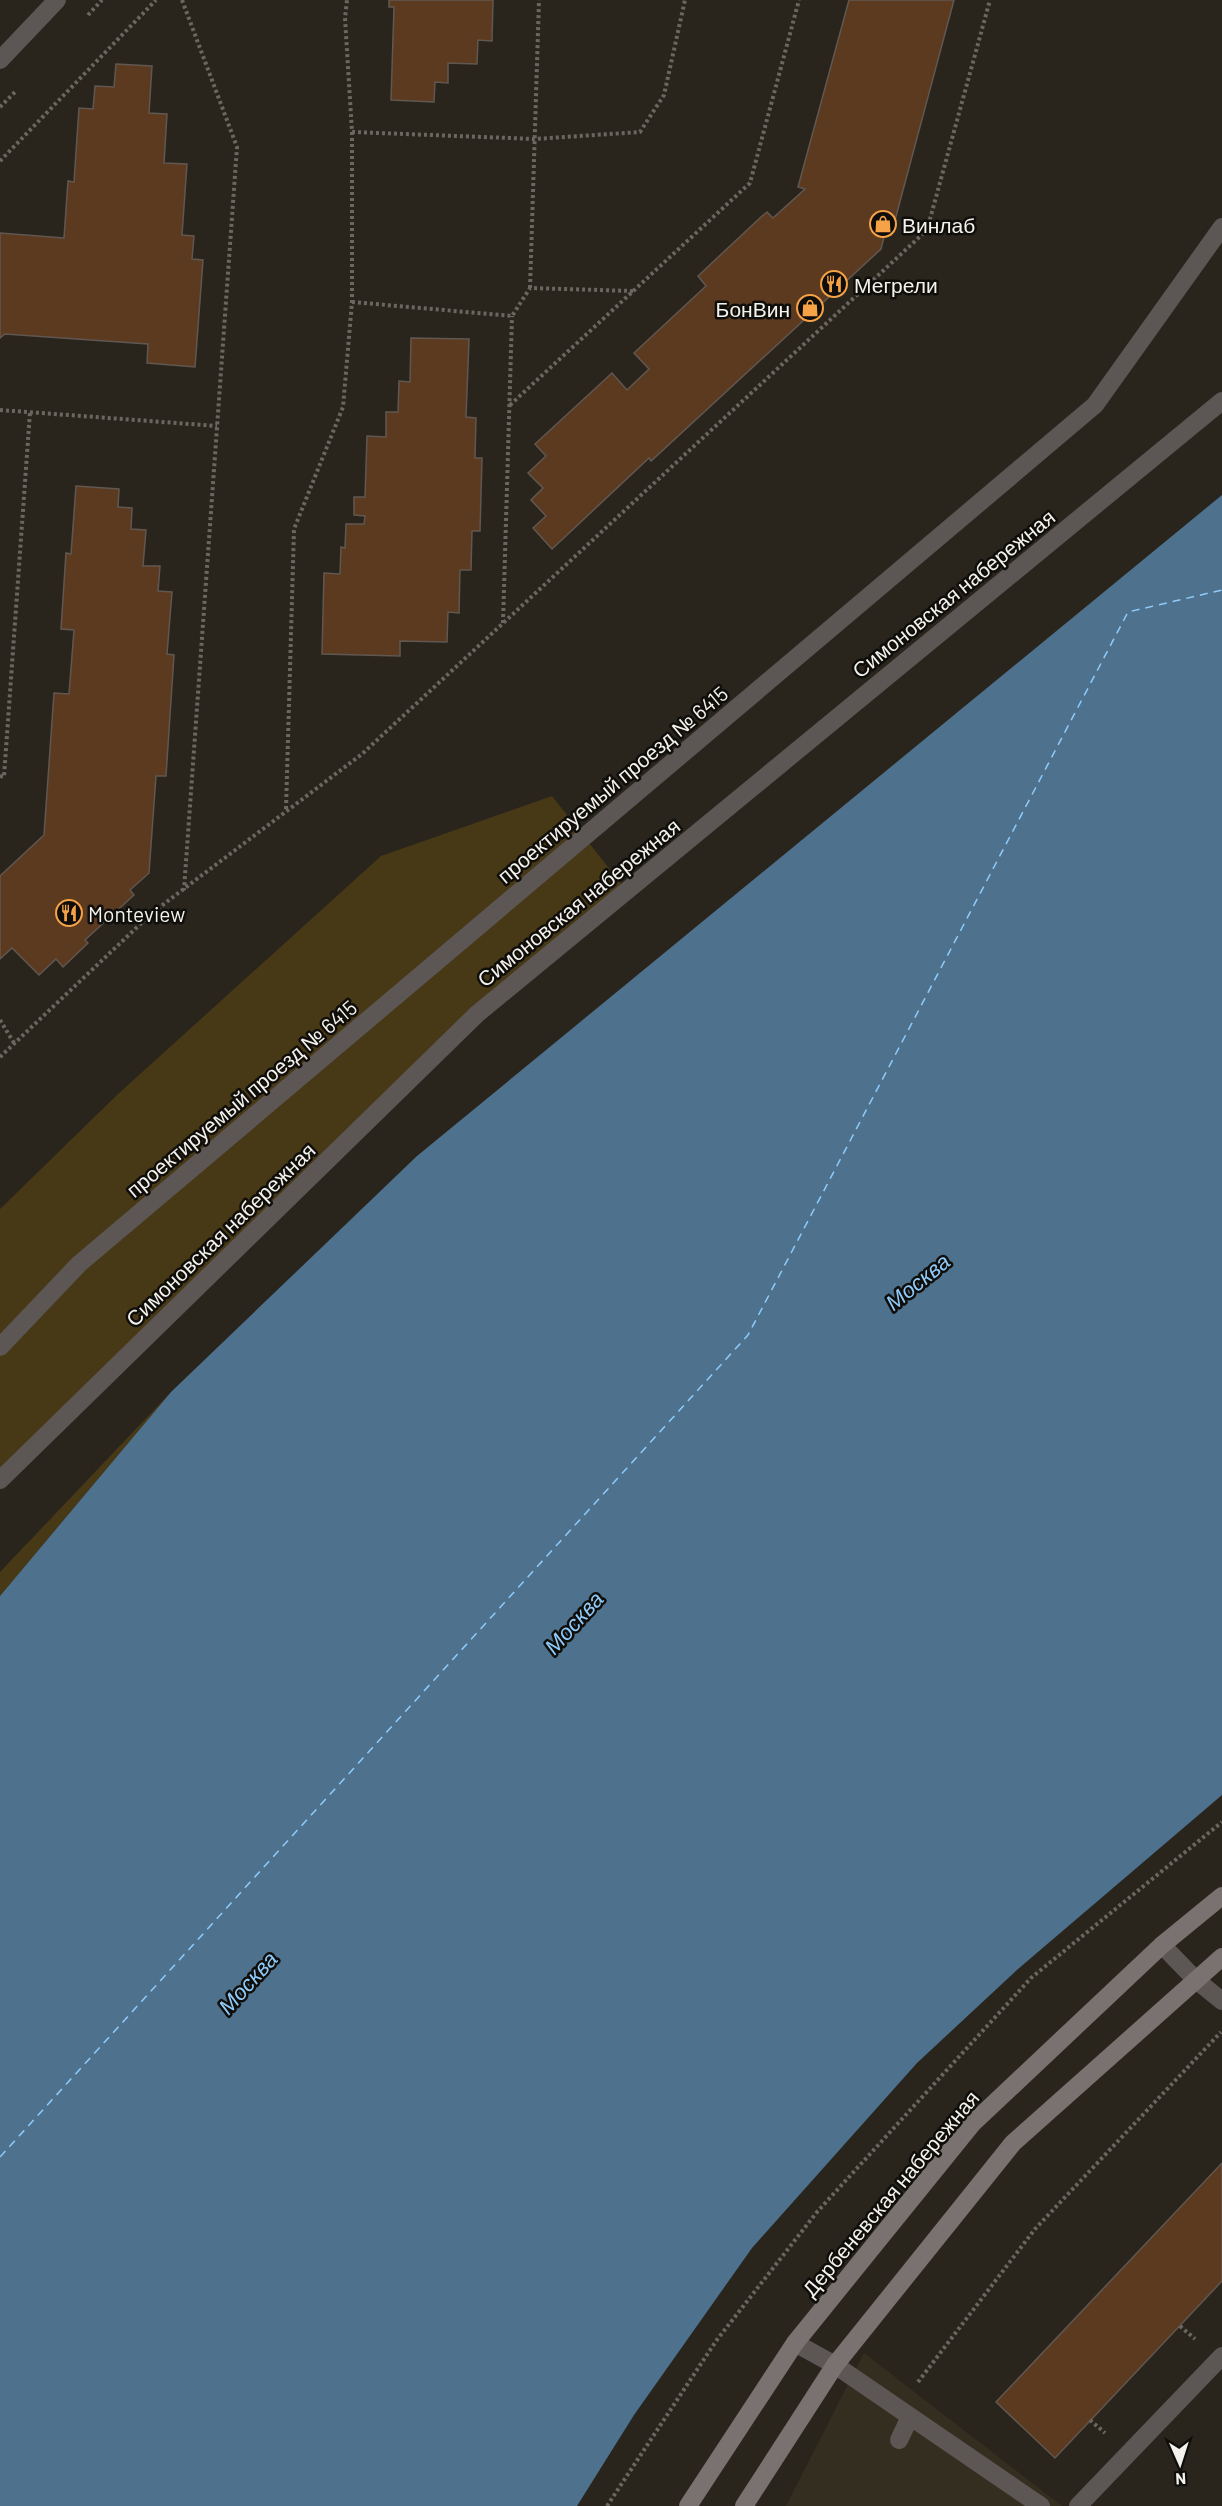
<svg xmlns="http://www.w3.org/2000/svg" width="1222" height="2506" viewBox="0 0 1222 2506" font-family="Barlow,sans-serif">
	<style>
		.built { fill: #342e20 }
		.green { fill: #473816 }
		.water { fill: #4e728e }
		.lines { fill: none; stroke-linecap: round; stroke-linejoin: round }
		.ferry { stroke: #8fcbfa; stroke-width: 1.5; stroke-dasharray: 8 6; stroke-linecap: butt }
		.building { fill: #5b3a20; stroke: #615751; stroke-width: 1.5 }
		.path { stroke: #6b6760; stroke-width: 4; stroke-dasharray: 3 3; stroke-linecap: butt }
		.lane { stroke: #5c5655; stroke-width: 18 }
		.street { stroke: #5c5655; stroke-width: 18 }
		.secondary { stroke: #7a7270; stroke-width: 18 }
		.labels { text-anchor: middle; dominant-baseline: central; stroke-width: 5; stroke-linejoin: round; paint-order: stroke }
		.poi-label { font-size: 21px; fill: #f4f2ec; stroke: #100e0b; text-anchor: start }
		.street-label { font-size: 21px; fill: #f4f2ec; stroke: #100e0b }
		.water-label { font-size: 22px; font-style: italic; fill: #8fcbfa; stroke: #100e0b }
	</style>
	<rect width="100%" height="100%" fill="#29251d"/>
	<!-- built -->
	<path class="built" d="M864,2353L1062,2506H786Z"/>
	<!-- green -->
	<g class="green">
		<path d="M552,796L627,891L477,1014L0,1480V1209L118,1094L381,856Z"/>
		<path d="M171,1392L0,1596V1572Z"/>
	</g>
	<!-- water -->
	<path class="water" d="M1222,495V1795L1018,1969L917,2063L752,2248L634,2415L577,2506H0V1596L171,1392L417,1156Z"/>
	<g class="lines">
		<!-- ferry -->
		<path class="ferry" d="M0,2157L748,1335L1128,612L1222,590"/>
	</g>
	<!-- building -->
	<g class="building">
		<path d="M389,0H493L492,41L478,40L477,64L448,63V83L435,82L434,102L391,100L394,7H389Z"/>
		<path d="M849,0H954L891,235L885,233L881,249L651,461L649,458L552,549L533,528L546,516L531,500L543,488L528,473L546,456L535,444L612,373L627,390L649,369L634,353L706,286L698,276L761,217L767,212L773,218L805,189L798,187Z"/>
		<path d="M116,64L152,66L149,113L167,114L164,163L187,164L182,235L194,236L192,259L203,260L195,367L147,363L148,344L5,334L0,338V233L64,238L68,181L74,182L79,108L93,109L95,86L114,87Z"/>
		<path d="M411,338L469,339L466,417L476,418L475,458H482L480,531H472L471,570H460L459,613L448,612L447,642L400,641V656L322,654L324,573L340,574L341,547L345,548L346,524H364L365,516L354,515V497H365L367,436L386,437V412H398L399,381L410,382Z"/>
		<path d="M76,486L119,489L118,507L132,508L131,529L146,530L143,566H160L158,591L172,592L167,654L174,655L166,776H156L149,873L130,890L134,895L85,940L88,943L63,967L56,959L39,975L12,948L0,959V876L44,835L54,693L69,694L74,630L61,629L66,553L71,554Z"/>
		<path d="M1222,2163V2281L1055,2458L996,2402Z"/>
	</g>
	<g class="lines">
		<!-- path -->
		<g class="path">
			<path d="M182,0L237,147L184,890"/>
			<path d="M88,15L102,0"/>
			<path d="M0,107L17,90"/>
			<path d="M352,132L535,139L640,132L664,95L685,0"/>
			<path d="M0,161L156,0"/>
			<path d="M530,288L539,0"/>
			<path d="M352,302L512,316L530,288L633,291"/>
			<path d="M510,405L750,183L799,0"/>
			<path d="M0,410L217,426"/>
			<path d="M503,623L512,316"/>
			<path d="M0,776L4,777L30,412"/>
			<path d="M286,809L294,529L343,407L352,302V132L345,18L347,0"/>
			<path d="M0,1020L14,1043"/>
			<path d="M0,1057L152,913L362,754L927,230L990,0"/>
			<path d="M1180,2326L1195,2339"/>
			<path d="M918,2382L1035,2229L1221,2032"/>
			<path d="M1090,2420L1105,2433"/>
			<path d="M607,2506L716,2341L817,2212L1031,1978L1222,1822"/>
		</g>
		<!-- lane -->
		<g class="lane">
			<path d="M0,1480L477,1014L1222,401"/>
			<path d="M1195,1979L1222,2001"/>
			<path d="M835,2365L1041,2506"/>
			<path d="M899,2440L910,2417"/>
			<path d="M1078,2506L1222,2356"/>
		</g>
		<!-- street -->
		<g class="street">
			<path d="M0,60L57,0"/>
			<path d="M0,1347L79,1264L1095,405L1222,227"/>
			<path d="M1162,1945L1195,1979"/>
			<path d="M795,2343L835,2365"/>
		</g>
		<!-- secondary -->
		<g class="secondary">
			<path d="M688,2506L795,2343L972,2124L1162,1945L1222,1896"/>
			<path d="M744,2506L835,2365L1013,2143L1222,1957"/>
		</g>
	</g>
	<!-- icons -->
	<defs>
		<symbol id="shop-ring" viewBox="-11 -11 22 22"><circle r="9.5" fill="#100e0b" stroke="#f6a247" stroke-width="1.5"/><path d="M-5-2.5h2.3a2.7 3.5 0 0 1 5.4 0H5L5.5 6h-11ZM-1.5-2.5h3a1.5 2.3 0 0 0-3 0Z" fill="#f6a247"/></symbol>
		<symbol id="restaurant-ring" viewBox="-11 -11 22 22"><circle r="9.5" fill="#100e0b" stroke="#f6a247" stroke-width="1.5"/><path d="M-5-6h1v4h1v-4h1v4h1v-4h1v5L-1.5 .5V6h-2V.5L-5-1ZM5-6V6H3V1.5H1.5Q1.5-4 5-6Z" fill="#f6a247"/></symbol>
	</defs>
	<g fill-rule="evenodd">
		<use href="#shop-ring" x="868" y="209" width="30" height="30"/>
		<use href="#restaurant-ring" x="819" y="269" width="30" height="30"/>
		<use href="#shop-ring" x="795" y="293" width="30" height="30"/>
		<use href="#restaurant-ring" x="54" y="898" width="30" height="30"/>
	</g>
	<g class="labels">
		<!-- poi labels -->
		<g class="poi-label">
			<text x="902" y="224">Винлаб</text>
			<text x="854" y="284">Мегрели</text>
			<text x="790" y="308" text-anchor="end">БонВин</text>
			<text x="88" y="913">Monteview</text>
		</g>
		<!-- street labels -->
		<g class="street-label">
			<text transform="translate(953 593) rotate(-39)">Симоновская набережная</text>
			<text transform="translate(612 784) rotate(-40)">проектируемый проезд № 6415</text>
			<text transform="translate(578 902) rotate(-39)">Симоновская набережная</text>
			<text transform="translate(241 1098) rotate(-40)">проектируемый проезд № 6415</text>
			<text transform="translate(220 1234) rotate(-44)">Симоновская набережная</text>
			<text transform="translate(890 2193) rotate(-50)">Дербеневская набережная</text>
		</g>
		<!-- water labels -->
		<g class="water-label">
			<text transform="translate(917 1281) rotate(-39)">Москва</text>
			<text transform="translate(573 1622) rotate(-48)">Москва</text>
			<text transform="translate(247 1982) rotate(-48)">Москва</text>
		</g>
	</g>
	<!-- north arrow -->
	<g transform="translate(1180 2464) rotate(177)" stroke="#100e0b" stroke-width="4.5" paint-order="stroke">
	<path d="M0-4.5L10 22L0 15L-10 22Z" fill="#f4f2ec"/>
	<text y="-9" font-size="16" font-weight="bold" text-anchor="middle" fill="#f4f2ec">N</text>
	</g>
</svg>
